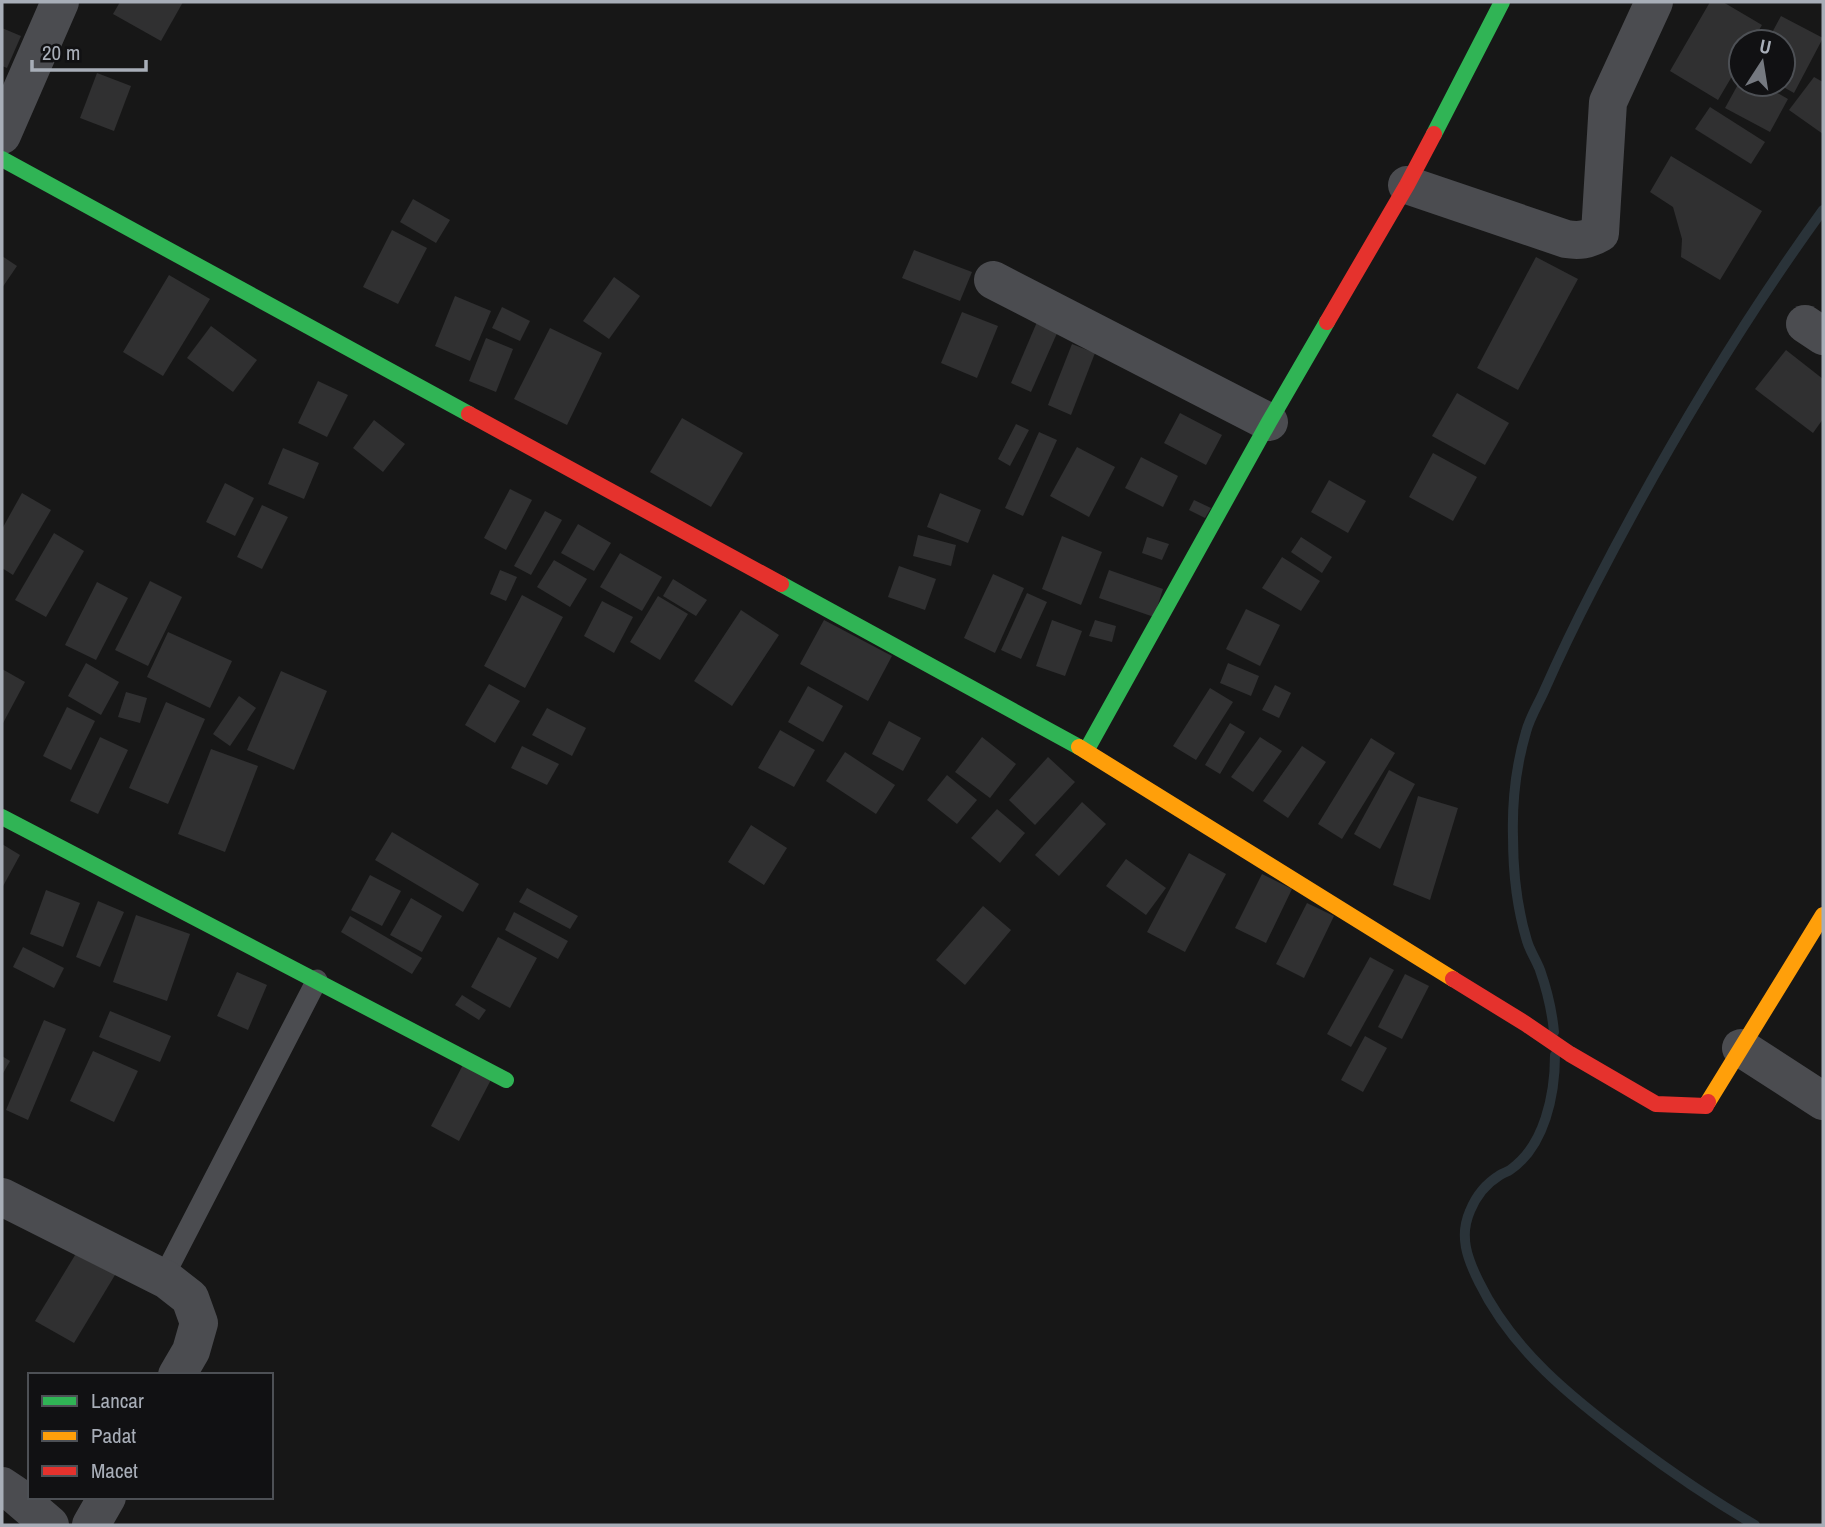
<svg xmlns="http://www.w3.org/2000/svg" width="1825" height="1527" viewBox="0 0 1825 1527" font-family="'Archivo Narrow',sans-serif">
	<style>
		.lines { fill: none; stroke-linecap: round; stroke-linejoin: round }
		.stream { stroke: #2a3339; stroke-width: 10 }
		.building { fill: #303031 }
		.lane { stroke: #4b4c50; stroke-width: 21 }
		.street { stroke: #4b4c50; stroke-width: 38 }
		.fast { stroke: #30b455; stroke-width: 16 }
		.slow { stroke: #ff9f0a; stroke-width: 16 }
		.jam { stroke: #e5322d; stroke-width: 16 }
	</style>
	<rect width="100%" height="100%" fill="#171717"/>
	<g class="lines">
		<!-- stream -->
		<g class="stream">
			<path d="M1554,1032C1552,1011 1547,990 1540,970C1536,960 1530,951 1527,941C1517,908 1513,871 1513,837C1512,802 1516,766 1526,732C1530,717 1539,703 1545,689C1560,655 1576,622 1593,589C1661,457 1736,330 1823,210"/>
			<path d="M1555,1055C1555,1094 1545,1146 1510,1170C1507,1172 1503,1173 1500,1175C1487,1183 1476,1196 1470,1211C1459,1236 1467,1258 1479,1282C1512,1350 1572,1398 1631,1442C1671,1472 1712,1500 1755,1525"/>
		</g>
	</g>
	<!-- building -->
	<g class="building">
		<path d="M120,2H183L161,41L113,14Z"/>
		<path d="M1710,2H1723L1762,25L1752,42H1741V61L1718,100L1670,71Z"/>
		<path d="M1781,16L1823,38L1794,93L1778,84H1783V42H1767Z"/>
		<path d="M2,28L21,36L7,68L2,66Z"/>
		<path d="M97,73L131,86L114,131L80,118Z"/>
		<path d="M1814,77L1823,82V134L1789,110Z"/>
		<path d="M1741,79V84H1762L1788,99L1770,132L1725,108Z"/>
		<path d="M1710,107L1765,142L1751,164L1695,129Z"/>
		<path d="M1671,156L1762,211L1720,280L1681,257L1682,239L1673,207L1650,192Z"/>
		<path d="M413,199L450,220L436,243L400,222Z"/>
		<path d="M392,230L427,248L398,304L363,287Z"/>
		<path d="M914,250L972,272L960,301L902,278Z"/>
		<path d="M2,256L17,266L2,288Z"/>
		<path d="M1536,257L1578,279L1518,390L1477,368Z"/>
		<path d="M169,275L210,299L163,376L123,352Z"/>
		<path d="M614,277L640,296L609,339L583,321Z"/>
		<path d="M455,296L491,311L470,361L435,346Z"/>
		<path d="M502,307L530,321L520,341L492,328Z"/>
		<path d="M962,312L998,326L977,378L941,363Z"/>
		<path d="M1037,322L1058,331L1031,392L1011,383Z"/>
		<path d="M211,326L257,360L233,392L187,358Z"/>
		<path d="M550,328L602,353L567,425L514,399Z"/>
		<path d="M486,338L513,349L496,392L469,381Z"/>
		<path d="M1072,344L1095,353L1071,415L1048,405Z"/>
		<path d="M1786,350L1823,379V419L1813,433L1755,389Z"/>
		<path d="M318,381L348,395L327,437L298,423Z"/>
		<path d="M1457,393L1509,423L1485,465L1432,436Z"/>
		<path d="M1180,413L1222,435L1206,465L1164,443Z"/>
		<path d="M682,418L743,453L711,507L650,472Z"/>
		<path d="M374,420L405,444L383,472L353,448Z"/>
		<path d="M1016,424L1029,430L1010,466L998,459Z"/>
		<path d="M1039,432L1057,440L1023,516L1005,508Z"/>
		<path d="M1077,447L1115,467L1089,517L1050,496Z"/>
		<path d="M283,448L319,463L304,499L268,484Z"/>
		<path d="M1433,453L1477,477L1453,521L1409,497Z"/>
		<path d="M1141,457L1178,476L1163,507L1125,488Z"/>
		<path d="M1329,480L1366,501L1348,533L1311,512Z"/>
		<path d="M225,483L254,498L235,536L206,522Z"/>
		<path d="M510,489L532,500L506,550L484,538Z"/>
		<path d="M22,493L51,510L13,575L2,568V529Z"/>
		<path d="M940,493L981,510L968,543L927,527Z"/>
		<path d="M1194,500L1211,508L1205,518L1189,510Z"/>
		<path d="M262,505L288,517L262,569L237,557Z"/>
		<path d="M545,511L562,520L531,575L514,566Z"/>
		<path d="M578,524L611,543L594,571L561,553Z"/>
		<path d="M54,533L84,551L46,617L15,600Z"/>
		<path d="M918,535L956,545L951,566L913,556Z"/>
		<path d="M1062,536L1102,552L1081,605L1042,589Z"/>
		<path d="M1147,537L1169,544L1162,560L1142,553Z"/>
		<path d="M1301,537L1332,557L1322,573L1291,552Z"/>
		<path d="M620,553L662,577L642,611L600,587Z"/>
		<path d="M1282,557L1320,581L1301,611L1262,588Z"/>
		<path d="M554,560L587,579L570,607L537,587Z"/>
		<path d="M899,566L936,579L925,610L888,597Z"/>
		<path d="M500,570L517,577L506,601L490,594Z"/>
		<path d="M1109,570L1163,589L1154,617L1099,598Z"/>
		<path d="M993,574L1024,588L995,653L964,638Z"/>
		<path d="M673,579L707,600L696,616L663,596Z"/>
		<path d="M150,581L182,597L148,666L115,650Z"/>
		<path d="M97,582L128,598L96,660L65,645Z"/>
		<path d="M1027,593L1047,602L1021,659L1001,650Z"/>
		<path d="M522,595L563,617L525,688L484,666Z"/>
		<path d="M658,596L688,614L660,660L630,642Z"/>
		<path d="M602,601L633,617L614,653L584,636Z"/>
		<path d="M1246,609L1280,625L1260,666L1226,649Z"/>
		<path d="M741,610L779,635L732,706L694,681Z"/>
		<path d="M824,620L892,656L868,701L800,664Z"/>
		<path d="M1052,620L1082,631L1065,676L1036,666Z"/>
		<path d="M1095,620L1116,626L1112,642L1089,636Z"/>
		<path d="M168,632L232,661L210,708L147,677Z"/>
		<path d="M86,663L119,682L101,715L68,696Z"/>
		<path d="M1228,663L1259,676L1251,696L1220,683Z"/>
		<path d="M2,669L25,682L2,725Z"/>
		<path d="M281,671L327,691L294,770L247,750Z"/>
		<path d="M489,684L520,701L495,743L465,725Z"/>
		<path d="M1275,685L1291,693L1279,718L1262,710Z"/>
		<path d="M808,686L843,706L823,742L788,722Z"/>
		<path d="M1210,688L1233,702L1196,760L1173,746Z"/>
		<path d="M126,692L147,698L140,723L118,717Z"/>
		<path d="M239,696L256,708L230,746L213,734Z"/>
		<path d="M166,702L205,719L168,804L129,788Z"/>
		<path d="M67,707L95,721L71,770L43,756Z"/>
		<path d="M547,708L586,728L572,756L532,735Z"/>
		<path d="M889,721L921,738L903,771L872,754Z"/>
		<path d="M1230,723L1245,732L1220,774L1205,765Z"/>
		<path d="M780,730L815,750L794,787L758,768Z"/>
		<path d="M100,737L128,750L98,814L70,801Z"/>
		<path d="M982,737L1016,764L990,798L955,772Z"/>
		<path d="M1260,737L1282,751L1253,792L1231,777Z"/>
		<path d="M1371,738L1395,753L1342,839L1318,824Z"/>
		<path d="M522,746L559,764L547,785L511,768Z"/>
		<path d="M1302,746L1326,762L1288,818L1263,801Z"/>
		<path d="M211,749L258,766L225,852L178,834Z"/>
		<path d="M845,752L895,785L876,814L826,781Z"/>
		<path d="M1048,757L1075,782L1035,825L1009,800Z"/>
		<path d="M1389,770L1415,784L1380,849L1354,834Z"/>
		<path d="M947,775L977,800L957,824L927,800Z"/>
		<path d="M1418,796L1458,808L1430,900L1393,885Z"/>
		<path d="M1082,802L1106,824L1059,876L1035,855Z"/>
		<path d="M997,809L1025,833L1000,863L971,838Z"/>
		<path d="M751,825L787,848L764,885L728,862Z"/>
		<path d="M392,832L479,884L463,912L375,860Z"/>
		<path d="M2,844L20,855L2,888Z"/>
		<path d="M1189,853L1226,874L1185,952L1147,932Z"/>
		<path d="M1126,859L1166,888L1146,915L1106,886Z"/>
		<path d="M1262,874L1292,889L1266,943L1235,928Z"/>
		<path d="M370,875L401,891L382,926L351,910Z"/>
		<path d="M527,888L578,916L570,929L519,902Z"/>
		<path d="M46,890L80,903L63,947L30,934Z"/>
		<path d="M411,898L442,916L422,952L390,935Z"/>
		<path d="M98,901L124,912L100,967L76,957Z"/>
		<path d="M1307,903L1334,916L1304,978L1276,964Z"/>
		<path d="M983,906L1011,930L965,985L936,960Z"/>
		<path d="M514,912L568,941L558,959L505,930Z"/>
		<path d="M136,915L190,934L167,1001L113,982Z"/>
		<path d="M350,916L422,958L412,974L341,932Z"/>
		<path d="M498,937L537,958L510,1008L471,987Z"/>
		<path d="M23,947L64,968L54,988L13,967Z"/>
		<path d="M1370,957L1394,970L1351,1047L1327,1034Z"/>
		<path d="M237,972L267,985L248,1030L217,1016Z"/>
		<path d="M1405,974L1429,986L1402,1039L1378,1027Z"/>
		<path d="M462,995L486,1010L479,1020L455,1005Z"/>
		<path d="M110,1011L171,1036L160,1062L99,1037Z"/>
		<path d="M44,1020L66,1029L28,1120L6,1110Z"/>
		<path d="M1365,1036L1387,1048L1363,1092L1341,1080Z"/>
		<path d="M93,1051L138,1071L114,1122L70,1101Z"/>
		<path d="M2,1056L10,1061L2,1075Z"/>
		<path d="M466,1059L494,1074L459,1141L431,1126Z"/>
		<path d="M80,1247L118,1270L74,1343L35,1321Z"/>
	</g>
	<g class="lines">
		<!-- lane -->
		<path class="lane" d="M163,1278L317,980"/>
		<!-- street -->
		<g class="street">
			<path d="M2,135L60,2"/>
			<path d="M1407,185L1566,239C1579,241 1588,240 1600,233L1608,102L1654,2"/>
			<path d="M993,280L1269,422"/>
			<path d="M1805,324L1823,336"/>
			<path d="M1741,1048L1823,1101"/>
			<path d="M2,1197L167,1280L190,1298L199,1323L191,1351L177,1375"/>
			<path d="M2,1486L14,1494L50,1525"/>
			<path d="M91,1525L107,1497"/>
		</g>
		<!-- fast -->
		<g class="fast">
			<path d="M1434,134L1502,2"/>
			<path d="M2,159L469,414"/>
			<path d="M781,584L1079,747"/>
			<path d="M1086,751L1269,422L1327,322"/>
			<path d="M2,817L506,1080"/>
		</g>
		<!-- slow -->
		<g class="slow">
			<path d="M1079,747L1453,979"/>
			<path d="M1708,1102L1823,915"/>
		</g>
		<!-- jam -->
		<g class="jam">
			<path d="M1327,322L1407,185L1434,134"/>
			<path d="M469,414L781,584"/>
			<path d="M1453,979L1526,1024L1570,1054L1656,1104L1706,1106L1708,1102"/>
		</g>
	</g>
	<!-- border -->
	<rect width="1825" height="1527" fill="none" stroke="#a8aeb8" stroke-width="7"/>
	<!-- legend -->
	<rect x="28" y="1373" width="245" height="126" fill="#111113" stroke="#4d5055" stroke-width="2"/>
	<rect x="42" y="1396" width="35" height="10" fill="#30b455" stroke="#4d5055" stroke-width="2"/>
	<text x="91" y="1408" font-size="21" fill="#a8aeb8">Lancar</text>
	<rect x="42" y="1431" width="35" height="10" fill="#ff9f0a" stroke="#4d5055" stroke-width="2"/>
	<text x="91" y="1443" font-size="21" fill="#a8aeb8">Padat</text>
	<rect x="42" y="1466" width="35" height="10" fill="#e5322d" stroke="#4d5055" stroke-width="2"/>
	<text x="91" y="1478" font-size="21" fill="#a8aeb8">Macet</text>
	<!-- north arrow -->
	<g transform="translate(1762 63) rotate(12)"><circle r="33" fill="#111113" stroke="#4d5055" stroke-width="2"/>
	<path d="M0-5L12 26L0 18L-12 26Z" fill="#757980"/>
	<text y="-10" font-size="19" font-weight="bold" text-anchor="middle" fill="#a8aeb8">U</text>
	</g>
	<!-- scale -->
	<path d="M32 60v10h114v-10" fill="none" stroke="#a8aeb8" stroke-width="3.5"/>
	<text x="42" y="60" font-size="21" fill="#a8aeb8" stroke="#111113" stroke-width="5" paint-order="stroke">20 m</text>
</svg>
